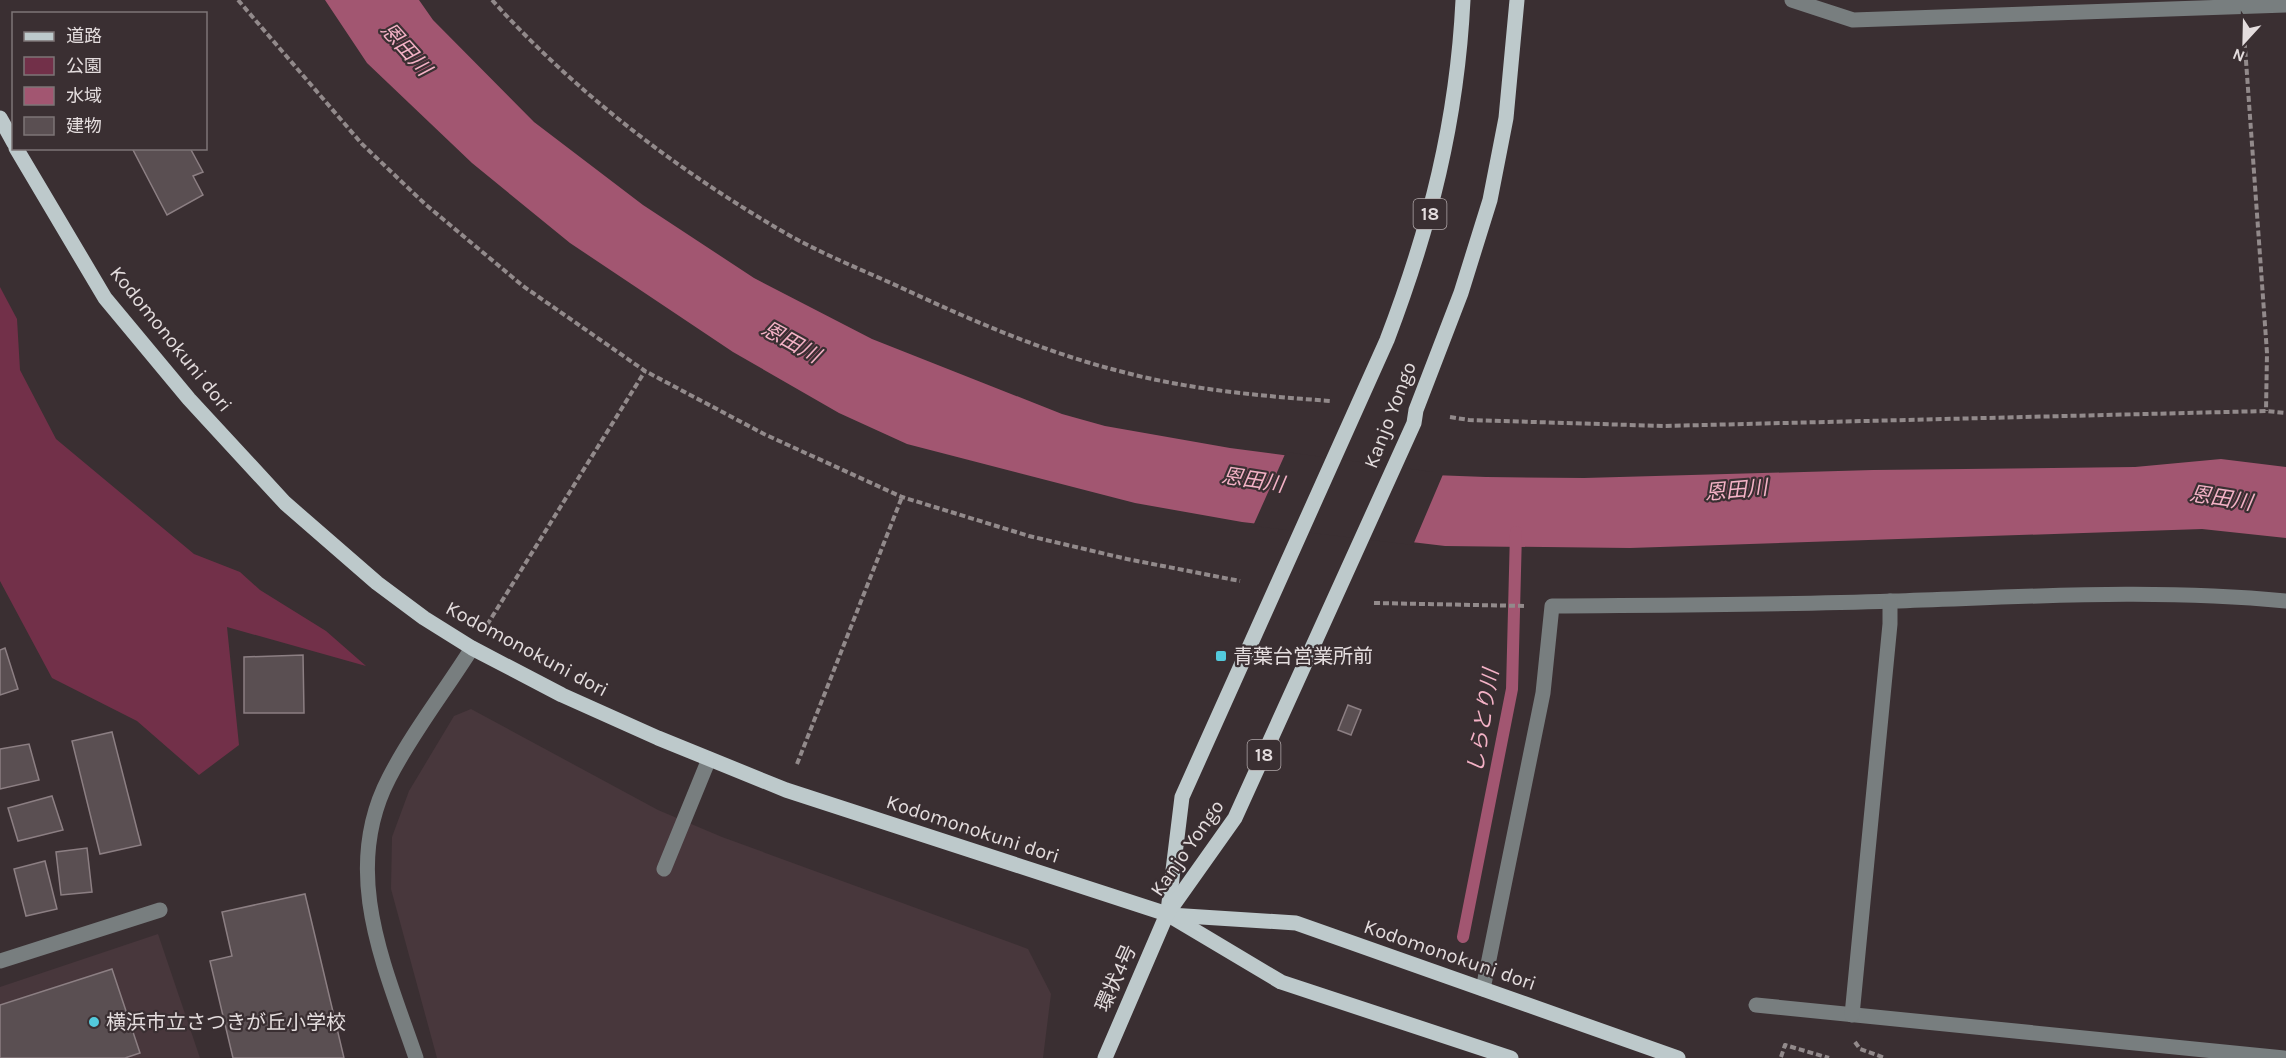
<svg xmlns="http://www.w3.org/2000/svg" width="2286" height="1058" viewBox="0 0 2286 1058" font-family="Karla,'Noto Sans JP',sans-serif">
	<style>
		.built { fill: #48373c }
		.green { fill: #723049 }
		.water { fill: #a25671 }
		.pier { fill: #3a2f32 }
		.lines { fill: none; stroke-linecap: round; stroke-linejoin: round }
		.stream { stroke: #a25671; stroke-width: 12 }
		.building { fill: #5a4f52; stroke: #8c7f83; stroke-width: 1.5 }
		.path { stroke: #928a8b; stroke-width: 4; stroke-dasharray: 6 3; stroke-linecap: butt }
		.minor { stroke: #787e7f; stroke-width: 15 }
		.major { stroke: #bdc9cb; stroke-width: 15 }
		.poi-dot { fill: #53cadc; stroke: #3a2f32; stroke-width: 2 }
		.labels { text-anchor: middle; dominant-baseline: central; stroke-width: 4.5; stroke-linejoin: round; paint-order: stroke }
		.shield { fill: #3a2f32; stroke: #b1a9aa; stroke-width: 1.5 }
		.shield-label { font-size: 18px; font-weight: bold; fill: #e4ddde }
		.street-label { font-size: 20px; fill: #e4ddde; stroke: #3a2f32 }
		.poi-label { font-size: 20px; fill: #e4ddde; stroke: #3a2f32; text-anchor: start }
		.water-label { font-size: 21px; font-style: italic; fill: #f4b2c6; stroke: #3a2f32 }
	</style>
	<rect width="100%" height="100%" fill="#3a2f32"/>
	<!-- built -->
	<g class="built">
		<path d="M471,709L658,810L722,837L1028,949L1051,994L1043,1058H437L391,889L392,837L409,791L454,716Z"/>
		<path d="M158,934L200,1058H0V987Z"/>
	</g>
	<!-- green -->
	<path class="green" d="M0,287L17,319L20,370L56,439L194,554L240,572L260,590L326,631L366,666L227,627L239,745L199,775L137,721L52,678L0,581Z"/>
	<!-- water -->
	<path class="water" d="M325,0H419L433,20L534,122L643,205L754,278L872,339L1062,414L1105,426L1230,448L1433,475L1486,477L1584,478L1873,470L2135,467L2221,459L2286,467V538L2202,529L1630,548L1445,546L1242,522L1135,503L907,444L839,413L733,352L570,243L472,163L367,63Z"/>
	<!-- pier -->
	<path class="pier" d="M1286,452L1433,472H1444L1413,545L1253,526Z"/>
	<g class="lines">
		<!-- stream -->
		<path class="stream" d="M1463,937L1512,689L1516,532"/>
	</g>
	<!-- building -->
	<g class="building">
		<path d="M132,148H190L203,172L193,176L203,195L167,215Z"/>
		<path d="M5,648L18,689L0,695V650Z"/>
		<path d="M303,655L304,713H244V657Z"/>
		<path d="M1348,705L1361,710L1351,735L1338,730Z"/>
		<path d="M112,732L141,845L100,854L72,741Z"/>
		<path d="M29,744L39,780L0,789V749Z"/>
		<path d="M52,796L63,830L18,841L8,808Z"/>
		<path d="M87,848L92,892L61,895L56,852Z"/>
		<path d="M45,861L57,909L26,916L14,869Z"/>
		<path d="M305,894L344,1058H233L210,961L232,956L222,912Z"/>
		<path d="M112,969L140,1053L125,1058H0V1005Z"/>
	</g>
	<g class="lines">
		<!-- path -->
		<g class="path">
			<path d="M238,0L362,144L425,204L523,286L645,371L764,434L902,497L1029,536L1127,559L1240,581"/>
			<path d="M492,0C577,94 678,171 787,234C824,255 865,271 904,289C975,322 1047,353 1123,372C1191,390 1261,396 1331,401"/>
			<path d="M2244,33L2267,353L2266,411"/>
			<path d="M1450,417L1469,420L1664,426L2266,411L2286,413"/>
			<path d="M1374,603L1525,606"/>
			<path d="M487,625L645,371"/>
			<path d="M797,764L902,497"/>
			<path d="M1855,1042L1860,1049L1885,1058"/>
			<path d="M1781,1057L1785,1045L1829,1058"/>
		</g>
		<!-- minor -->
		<g class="minor">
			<path d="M1792,0L1853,20L2286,5"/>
			<path d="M664,869L709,759"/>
			<path d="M0,961L160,910"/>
			<path d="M1483,989L1543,693L1552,606C1666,605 1779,605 1892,601C2024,597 2155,588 2286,601"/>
			<path d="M1756,1005L2284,1058"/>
			<path d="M1852,1015L1890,624V601"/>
			<path d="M416,1058C385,967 340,872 389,778C412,733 445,691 472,648"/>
		</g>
		<!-- major -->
		<g class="major">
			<path d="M0,118L14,143"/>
			<path d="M16,148L105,298L189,399L285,503L377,583L424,618L472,648L562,695L658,738L786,790L1167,914L1281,982L1511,1058"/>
			<path d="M1168,911L1182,797L1387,340C1430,227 1457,122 1463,0"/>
			<path d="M1170,915L1296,923L1678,1058"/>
			<path d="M1105,1058L1167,914L1235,818L1414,423L1416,410L1461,293L1490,200L1506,118L1517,0"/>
		</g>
	</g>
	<!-- markers -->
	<g class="poi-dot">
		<rect x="1215" y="650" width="12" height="12" rx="3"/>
		<circle cx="94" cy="1022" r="6"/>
	</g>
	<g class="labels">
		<!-- shield labels -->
		<g class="shield">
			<rect x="1413.5" y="199" width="33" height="30" rx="4.5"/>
			<rect x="1247.5" y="740" width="33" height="30" rx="4.5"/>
		</g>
		<g class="shield-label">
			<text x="1430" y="214">18</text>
			<text x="1264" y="755">18</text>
		</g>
		<!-- street labels -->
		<g class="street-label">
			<text transform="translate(171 339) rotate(51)">Kodomonokuni dori</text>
			<text transform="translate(1390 415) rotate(-69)">Kanjo Yongo</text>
			<text transform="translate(527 649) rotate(28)">Kodomonokuni dori</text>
			<text transform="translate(973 829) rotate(18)">Kodomonokuni dori</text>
			<text transform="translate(1187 848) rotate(-55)">Kanjo Yongo</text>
			<text transform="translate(1450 955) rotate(19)">Kodomonokuni dori</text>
			<text transform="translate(1116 978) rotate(-66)">環状4号</text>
		</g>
		<!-- poi labels -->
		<g class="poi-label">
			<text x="1233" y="656">青葉台営業所前</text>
			<text x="106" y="1022">横浜市立さつきが丘小学校</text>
		</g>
		<!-- water labels -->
		<g class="water-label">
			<text transform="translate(406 49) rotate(48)">恩田川</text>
			<text transform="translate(791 342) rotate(29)">恩田川</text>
			<text transform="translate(1253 480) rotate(9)">恩田川</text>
			<text transform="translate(1736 490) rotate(-5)">恩田川</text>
			<text transform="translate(2221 498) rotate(9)">恩田川</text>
			<text transform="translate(1483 721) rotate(-81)">しらとり川</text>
		</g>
	</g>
	<!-- legend -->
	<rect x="12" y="12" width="195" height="138" fill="#3a2f32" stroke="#7e7577" stroke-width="1.5"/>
	<rect x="24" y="32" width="30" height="9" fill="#bdc9cb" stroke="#7e7577" stroke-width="1.5"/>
	<text x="66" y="42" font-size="18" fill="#e4ddde">道路</text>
	<rect x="24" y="57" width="30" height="18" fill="#723049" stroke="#7e7577" stroke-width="1.5"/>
	<text x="66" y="72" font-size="18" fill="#e4ddde">公園</text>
	<rect x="24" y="87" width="30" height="18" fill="#a25671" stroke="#7e7577" stroke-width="1.5"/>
	<text x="66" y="102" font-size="18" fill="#e4ddde">水域</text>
	<rect x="24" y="117" width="30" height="18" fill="#5a4f52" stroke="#7e7577" stroke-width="1.5"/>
	<text x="66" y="132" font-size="18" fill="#e4ddde">建物</text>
	<!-- north arrow -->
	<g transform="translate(2244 42) rotate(202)" stroke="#3a2f32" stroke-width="4.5" paint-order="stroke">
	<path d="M0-4.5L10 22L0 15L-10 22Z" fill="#e4ddde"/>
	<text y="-9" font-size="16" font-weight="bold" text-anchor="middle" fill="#e4ddde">N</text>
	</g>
</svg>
